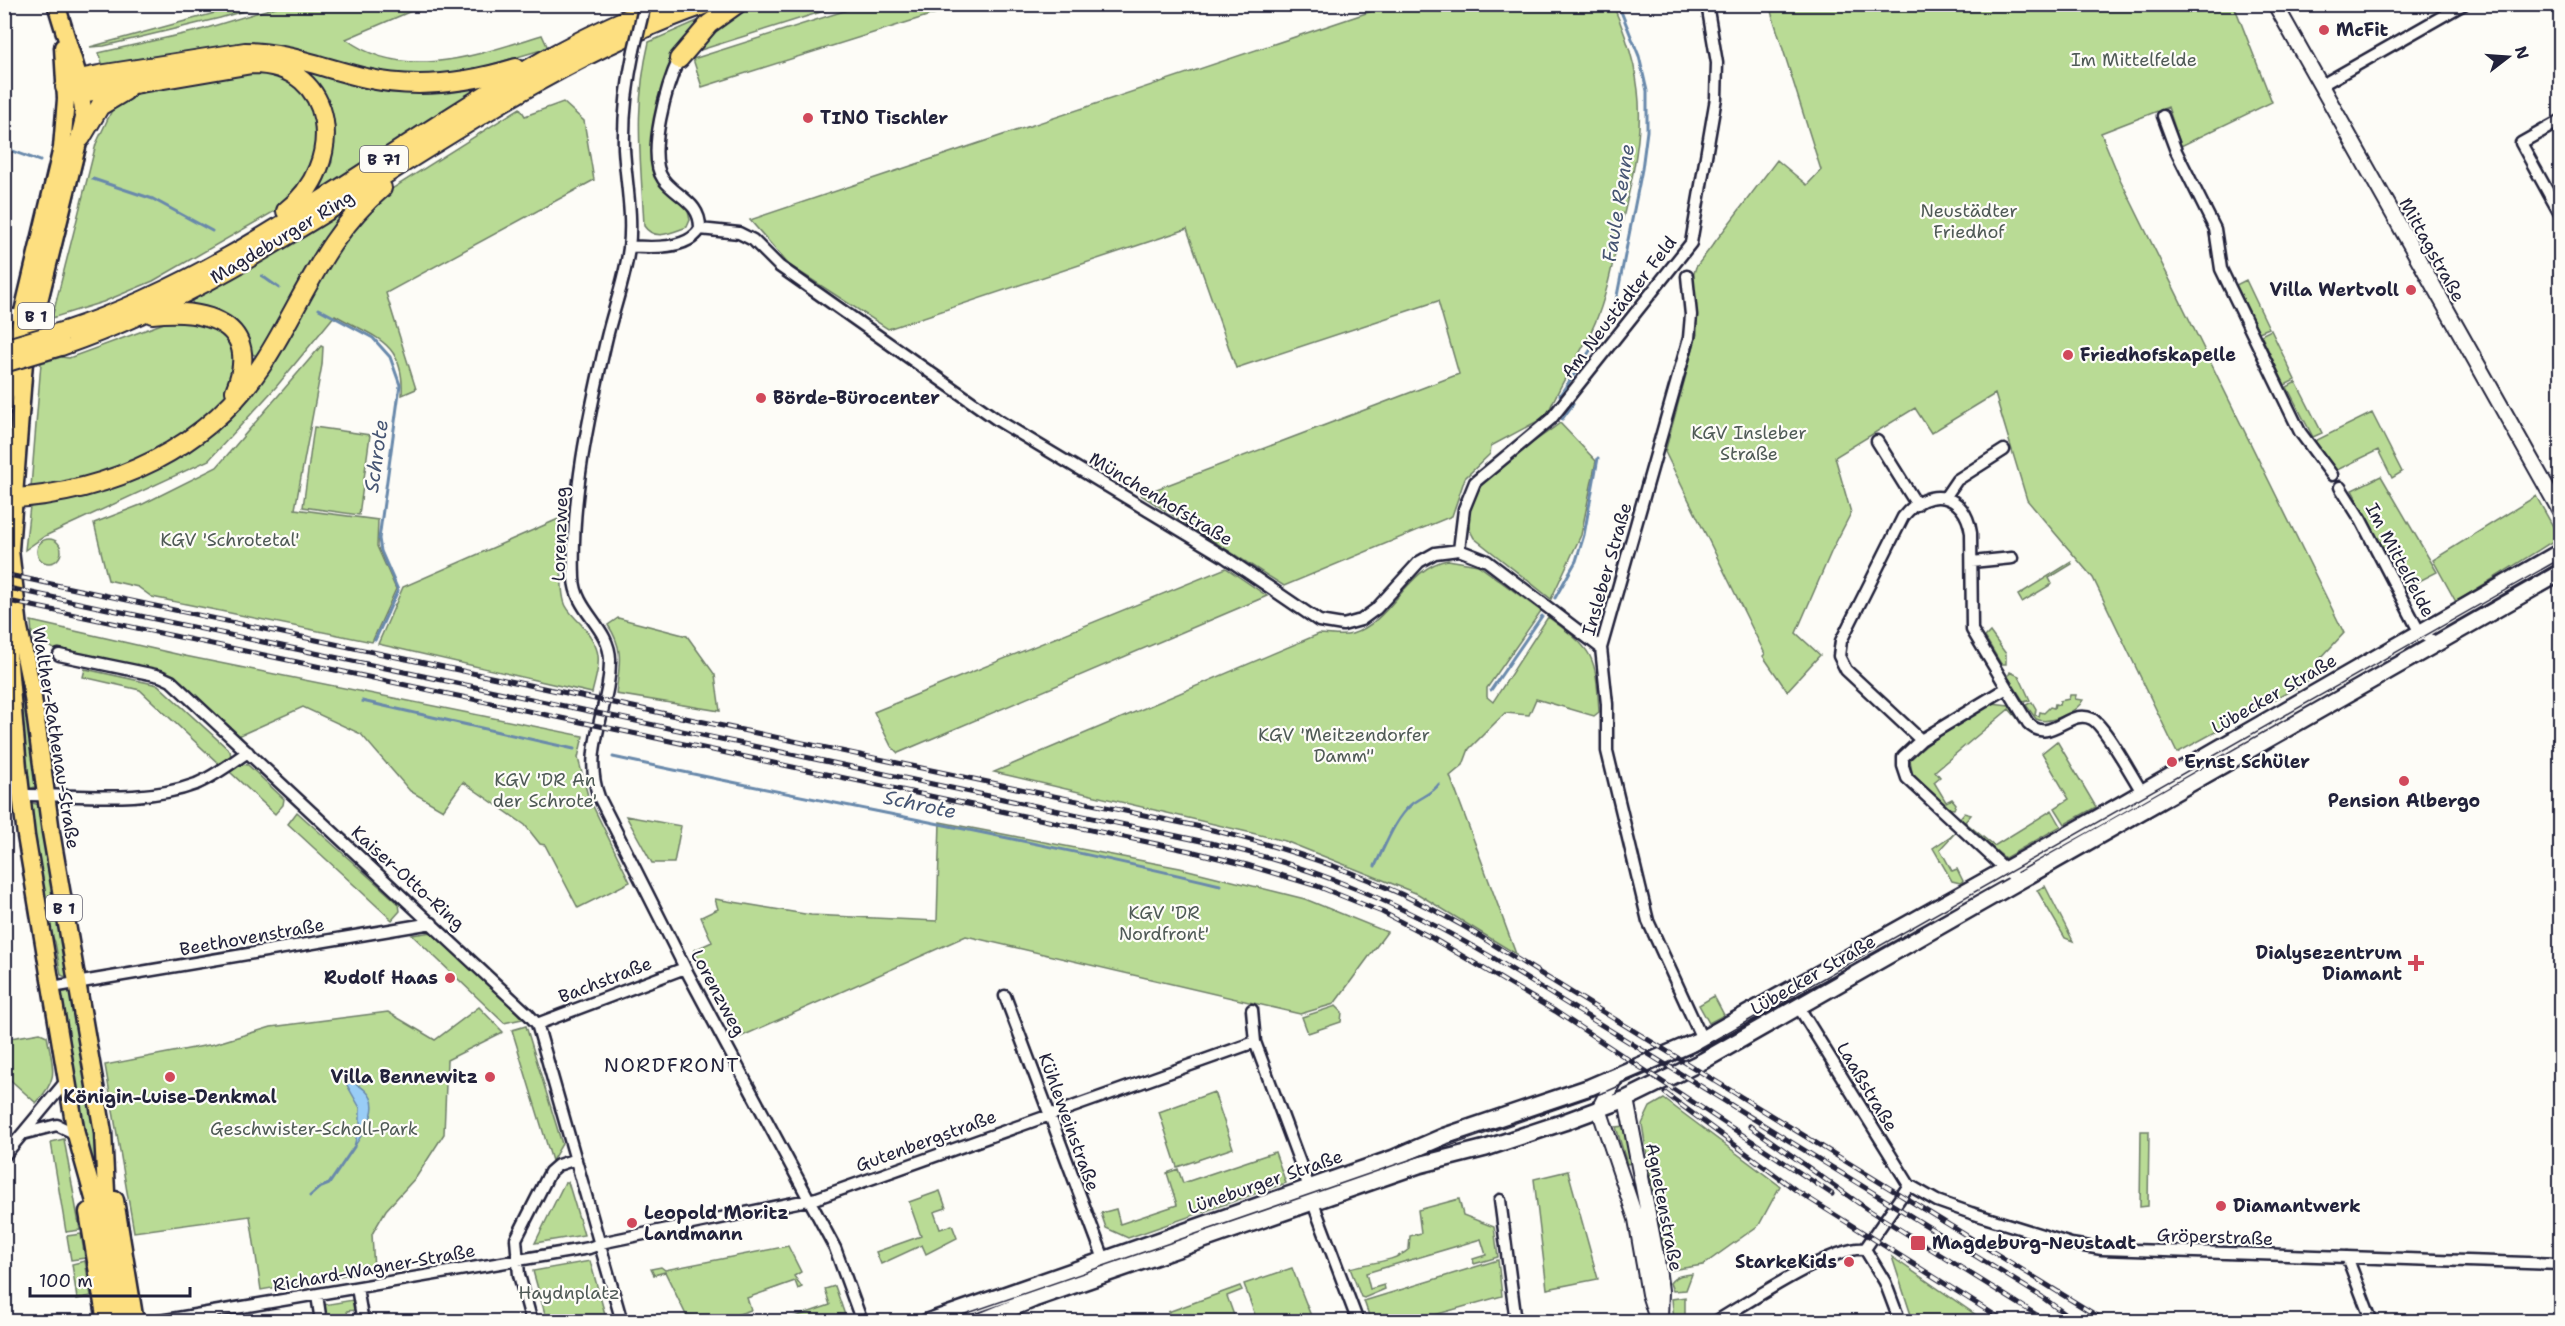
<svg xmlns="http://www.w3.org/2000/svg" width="2565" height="1326" font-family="'Shantell Sans',sans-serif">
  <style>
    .green { fill: #b9db95; stroke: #6e7e68; stroke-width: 1.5 }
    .water { fill: #99cdf6; stroke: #6989ab; stroke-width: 1.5 }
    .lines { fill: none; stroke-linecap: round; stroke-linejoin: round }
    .stream { stroke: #6989ab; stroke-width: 3 }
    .minor-casing { stroke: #22223b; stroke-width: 15 }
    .tertiary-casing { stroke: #22223b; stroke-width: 18 }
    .secondary-casing { stroke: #22223b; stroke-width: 20 }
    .primary-casing { stroke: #22223b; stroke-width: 21 }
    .trunk-casing { stroke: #22223b; stroke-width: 22 }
    .minor { stroke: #fdfcf7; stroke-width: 10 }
    .tertiary { stroke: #fdfcf7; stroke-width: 14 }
    .secondary { stroke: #fdfcf7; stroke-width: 15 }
    .primary { stroke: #fddf80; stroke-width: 16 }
    .trunk { stroke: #fddf80; stroke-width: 18 }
    .tram { stroke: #22223b; stroke-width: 1.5 }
    .rail-casing { stroke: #22223b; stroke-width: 5 }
    .rail { stroke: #fdfcf7; stroke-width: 3; stroke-dasharray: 9; stroke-linecap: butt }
    .minor-bridge-casing { stroke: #22223b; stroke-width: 15; stroke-linecap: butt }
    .trunk-bridge-casing { stroke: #22223b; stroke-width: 22; stroke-linecap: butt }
    .minor-bridge { stroke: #fdfcf7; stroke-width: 10 }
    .trunk-bridge { stroke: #fddf80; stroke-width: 18 }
    .poi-dot { fill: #d1495b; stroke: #fdfcf7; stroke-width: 2 }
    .labels { text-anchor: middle; stroke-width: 4.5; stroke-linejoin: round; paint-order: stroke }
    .shield { fill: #fdfcf7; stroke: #646373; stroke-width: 1.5 }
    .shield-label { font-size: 16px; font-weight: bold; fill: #22223b }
    .poi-label { font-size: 18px; font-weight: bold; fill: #22223b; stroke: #fdfcf7; text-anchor: start }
    .park-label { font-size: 18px; fill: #4f5a56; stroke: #fdfcf7 }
    .street-label { font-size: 18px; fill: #22223b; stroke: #fdfcf7 }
    .water-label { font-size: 20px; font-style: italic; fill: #465573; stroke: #fdfcf7 }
    .neighbourhood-label { font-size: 20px; letter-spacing: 1.5px; fill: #22223b; stroke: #fdfcf7 }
  </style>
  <rect width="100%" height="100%" fill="#fdfcf7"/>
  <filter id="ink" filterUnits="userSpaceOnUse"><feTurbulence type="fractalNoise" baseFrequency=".0167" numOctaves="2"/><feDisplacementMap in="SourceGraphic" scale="12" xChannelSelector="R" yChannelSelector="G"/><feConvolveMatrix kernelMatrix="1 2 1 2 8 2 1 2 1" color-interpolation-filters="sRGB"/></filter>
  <g filter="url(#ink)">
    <path class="green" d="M286,4L415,5L416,9L346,39C404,83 480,54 542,35L548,48L462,73L404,78L242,45L103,65L98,53L197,31Z
      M866,4L962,5L702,87L693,59Z
      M244,5H264L220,18L104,46L90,47Z
      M751,5H843L688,54L738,11Z
      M1390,5H1613C1652,95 1642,138 1620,231C1613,261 1607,295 1595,323C1581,355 1559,383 1547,416L1491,446L1490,454L1465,478L1452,516L1284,586L1141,495L1459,374L1438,301L1236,368L1187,229L888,329L789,265L750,220Z
      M1769,5H2234L2272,102L2181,146L2168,107L2101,133L2120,179L2344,633L2320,659L2325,672L2177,753L2093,578L2027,500L1995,394L1931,433L1915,408L1835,457L1851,513L1832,550L1796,633L1820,655L1787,691L1763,656L1765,654L1665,452L1697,334L1693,276L1696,267L1777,160L1807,185L1821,170Z
      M711,15L671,64L666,77L660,99L654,171L658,181L687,207L690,220L687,227C672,232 655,242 644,226C641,158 633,110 649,42Z
      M293,67L485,83L487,86L319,192L332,162V122Z
      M265,71L294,84L306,98L317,120L313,169L282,207L153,281L103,302L52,318L96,144L113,108L136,91Z
      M563,102L584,121L594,180L386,293L416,389L402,395C405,340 372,337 335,315L276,387L209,460L45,536L25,550L30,506L120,485L162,466L201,441L342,239L390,190L520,108L525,116Z
      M91,131L44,320L41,321L85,147Z
      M346,209L309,262L257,356L252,354C243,325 222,308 193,304L191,299Z
      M2246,280L2269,328L2259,332L2236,285Z
      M192,320L218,330L228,340L237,361L233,385L225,397L197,424L147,457L76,482L31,487L41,363L61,357L69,358L167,322Z
      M2271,330L2295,380L2285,385L2261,335Z
      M321,346L323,347L322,365L295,509L378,520L377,546L396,589L372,642L152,597L138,587L108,580L94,523L143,504L217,467Z
      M2296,382L2322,433L2313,437L2287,387Z
      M2372,413L2402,472L2392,478L2378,450L2335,471L2315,441Z
      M1560,423L1596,461L1581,535L1551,599L1474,538C1444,489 1531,447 1560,423Z
      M314,427L370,435L359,515L303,507Z
      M2381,476L2437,572L2404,589L2352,490Z
      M2536,496L2555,530L2553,541L2456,602L2433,560Z
      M563,517C563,536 558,591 566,606C569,612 576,619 581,624C604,651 600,661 592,693L378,644L403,587Z
      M37 551a12 12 0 1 1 24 0a12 12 0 1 1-24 0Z
      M1448,560L1478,565L1541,611L1487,688V697L1493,702L1548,617C1594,651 1596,654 1599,712L1594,716L1536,699L1529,715L1505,713L1469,749L1463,765L1450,776L1516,954L1418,894L1285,841L994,772L1319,634C1330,634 1342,637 1352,634C1393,621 1406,567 1448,560Z
      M2071,562L2072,564L2049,578L2052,584L2022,602L2018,595Z
      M1226,568L1267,596L898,753L891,746L874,712Z
      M618,618L687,636L715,675L720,711L616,694C619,665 625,651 608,625Z
      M31,621L185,656L583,736L578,758L588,796L630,882L578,908L545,845L540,844L525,825L463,782L443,810L410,791L361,734L303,707L236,737L173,677L142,667L54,649L32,637Z
      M1990,632L2006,654V664H2001L1985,637Z
      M20,666L37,786L30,789L27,788L17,668Z
      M85,669L158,685L230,751L231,757L219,764L140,690L83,677Z
      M2010,672L2019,676L2030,700L2024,702L2008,677Z
      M2070,695H2076L2075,699L2083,700C2077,712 2049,725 2036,719L2026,705L2032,702L2036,709L2035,715L2039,716L2040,712L2044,713L2050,707L2054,708L2055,704L2059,705L2060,701L2069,699Z
      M1992,703L2009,705L2024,726L2009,709L1935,771L1940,777L1934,782L1946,802L1952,799L1956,804L1954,809L1945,808L1912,773L1910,759L1944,731Z
      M2057,741L2096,807L2065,824L2055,808L2069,799L2042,753Z
      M241,764L248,765L284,799L283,805L275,814L230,772Z
      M32,803L40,805L68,976L66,977L61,975L55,942L47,925L30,804Z
      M2052,810L2061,826L2005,858L1961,822L1960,818L1964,813L1971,815L1965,822L1994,846Z
      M297,812L399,904L400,911L392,920L288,824Z
      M626,816L681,826L674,863H652Z
      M940,822L1180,868L1305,899L1387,932L1334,1004L1300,1014L966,936L738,1038L694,950L712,942L701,917L718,909L715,899L811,915L937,921Z
      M1955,833L1940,849L1952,871L1957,869L1963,881L1960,883L1952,881L1933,848Z
      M2045,886L2073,941L2065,938L2037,890Z
      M432,932L511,1005L522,1019L504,1023L412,935Z
      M71,990L98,1148L103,1190L95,1191L60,993Z
      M1714,996L1724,1015L1709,1023L1699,1005Z
      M1336,1006L1342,1012L1341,1022L1308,1033L1302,1017Z
      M479,1007L503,1032L447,1060L444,1134L417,1176L386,1210L372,1234L374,1270L261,1290L250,1216L134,1232L105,1065L214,1044L271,1027L388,1012L435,1040Z
      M526,1026L562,1144L552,1161L512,1030Z
      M40,1033L47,1036C53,1068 60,1078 36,1103L5,1075V1039Z
      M1214,1092L1233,1148L1177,1167L1159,1112Z
      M1664,1099L1780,1186L1759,1225L1703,1265L1671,1270L1668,1263L1656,1211L1642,1124L1650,1107Z
      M1625,1126L1631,1163L1627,1164L1616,1127Z
      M2141,1131H2149L2148,1206L2140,1207Z
      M64,1139L80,1230L66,1232L51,1142Z
      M1275,1152L1286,1183L1128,1238L1106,1228L1101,1213L1116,1209L1120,1224L1177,1205L1167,1173L1178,1169L1183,1183Z
      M1568,1171L1598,1279L1547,1289L1534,1179Z
      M565,1182H568L584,1235L535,1243Z
      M940,1191L946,1208L934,1212L940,1229L952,1225L957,1238L926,1254L922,1245L881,1264L876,1252L921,1236L909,1202Z
      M1459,1199L1463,1215L1494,1227L1498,1257L1474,1264L1473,1259L1486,1255L1481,1239L1366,1273L1370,1289L1384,1285L1385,1289L1364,1298L1361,1297L1350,1268C1369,1262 1394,1263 1409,1249L1410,1236L1421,1233L1418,1210Z
      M81,1234L85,1258L71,1260L67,1236Z
      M788,1246L801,1272L794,1276L802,1287L798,1289L795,1281L747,1298L751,1310L718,1321H689L665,1272L654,1275L651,1269L661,1267L665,1270Z
      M1892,1257L1985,1321H1986H1913Z
      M1498,1260L1502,1296L1413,1321H1371L1364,1301Z
      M85,1261L91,1296L77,1299L72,1264Z
      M590,1261L607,1321H547L533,1271Z
      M1292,1268L1313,1321H1257L1244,1284Z
      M1692,1274L1686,1290L1673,1291L1670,1283C1676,1275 1683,1275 1692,1274Z
      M835,1286L847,1321H783L830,1305L825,1289Z
      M1240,1286L1242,1290L1227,1296L1236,1321H1172L1168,1312Z
      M1685,1297V1321H1674L1672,1299Z
      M353,1300L355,1310L347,1311L349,1321L326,1318L323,1305Z"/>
    <path class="water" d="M343,1078C387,1094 375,1115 354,1147L360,1122V1108Z"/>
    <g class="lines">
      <path class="stream" d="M4,148L40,161
        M93,179L153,199L212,231
        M262,276L279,288
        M319,309L373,338L390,357L400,385L379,539L381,551L398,590L375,640
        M1560,395L1604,330L1615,306L1642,169L1647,131V91L1639,56L1618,4
        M1562,419L1573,404
        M1555,598L1576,561L1584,535L1598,458
        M1491,690L1542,616
        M362,701L574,749
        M613,757C815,801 1020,837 1220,885
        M1375,866C1385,846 1395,818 1412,804C1422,796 1432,794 1439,784
        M310,1196L319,1188L329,1184L354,1147"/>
      <defs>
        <path id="minor" d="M634,50C627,83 623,114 624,149C626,182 633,215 629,248C625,280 613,310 606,341C588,419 571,498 574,578C575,611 609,627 610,659C611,707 581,750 599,797L685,968L835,1248L862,1322
          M679,59C667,84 646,155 663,179C676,197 701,202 700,229
          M2320,86L2464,4
          M2163,116L2176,151L2215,229L2221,269L2300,432L2332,475
          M2560,121L2521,143L2560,214
          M629,246C650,248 688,250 700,229L739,233L753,240L779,266L999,421L1225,557L1319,621L1343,625L1361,620L1376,609L1419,562L1435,553L1459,550L1487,561L1601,648
          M1687,276L1691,315L1689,338L1601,648L1607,704V751L1648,921L1702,1039
          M4,314L22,316
          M1877,441L1917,505
          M2340,487L2361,520L2420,633L2437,643
          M1946,496L1957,480L2004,450
          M1459,550L1464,509L1475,482L1551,419L1691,243L1716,98L1717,63L1707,4
          M1972,562L2012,558
          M59,655L160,676L171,681L529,1015L537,1024L540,1034L622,1322
          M1921,740L2005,689
          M20,795C77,794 143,804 196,784C215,776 231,763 248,752
          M2017,880L1907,778L1903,766V757L1921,740L1846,670L1839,656L1841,641L1903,517C1928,485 1965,492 1971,533L1972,630L2028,723C2050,746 2069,707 2092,719C2105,726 2132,776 2142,792
          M52,987L432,923
          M1005,996L1104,1259
          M1798,1006L1909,1185L1937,1201L1971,1213L2071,1244L2102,1249L2560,1264
          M1252,1010L1255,1042L1309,1187
          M537,1024L685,968
          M26,1133L57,1125L76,1134
          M4,1156L67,1080
          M1500,1200L1516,1322
          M1313,1203L1358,1322
          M1865,1249L1885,1282L1900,1322
          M1865,1249L1909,1185
          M2347,1257L2372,1322
          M357,1288L363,1322
          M317,1295L321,1322
          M1124,1320L1125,1322
          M154,1322L589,1248L605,1242L817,1198L1255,1042
          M532,1322L519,1275L516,1239L550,1172L558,1165L576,1159
          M1715,1322C1744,1305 1835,1244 1865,1249"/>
        <path id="tertiary" d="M2275,4L2560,511
          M1615,1078L1599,1109L1636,1219L1649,1294L1658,1322
          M1626,1099L1657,1260L1661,1291L1660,1318"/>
        <path id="secondary" d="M927,1322L1394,1158L1445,1136L1590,1087L1702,1039L2096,819L2560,552
          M979,1322L1034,1299L1419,1165L1486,1148L1564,1122L1626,1099L1703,1061L2560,573"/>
        <path id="primary" d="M57,7L79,79L84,118L24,362L10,550L19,628L32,690L51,832L103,1132L109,1252
          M4,406L8,375L62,148L66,99L63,47
          M4,607L18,768L26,836L76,1134L109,1252L120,1322
          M115,1200L135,1322
          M88,1212L106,1322"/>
        <path id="trunk" d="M679,59L709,24L737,4
          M65,87L79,79L99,75L245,52C287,52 326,69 366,78C417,90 467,83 516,68
          M65,87L82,93L252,64C338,64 346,165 286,211
          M81,138L100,106L125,91
          M152,314C206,308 263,323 235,391
          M65,331C206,285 329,194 452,116C520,73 589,31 665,4
          M61,346C294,266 474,85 706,4
          M4,499C110,493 210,450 267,357C305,296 326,235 382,188"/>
      </defs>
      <use href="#minor" class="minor-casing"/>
      <use href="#tertiary" class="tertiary-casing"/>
      <use href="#secondary" class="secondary-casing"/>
      <use href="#primary" class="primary-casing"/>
      <use href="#trunk" class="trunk-casing"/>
      <use href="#minor" class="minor"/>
      <use href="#tertiary" class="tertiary"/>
      <use href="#secondary" class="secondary"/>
      <use href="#primary" class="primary"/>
      <use href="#trunk" class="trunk"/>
      <path class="tram" d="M942,1322L1608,1091L1688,1055L2560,559"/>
      <defs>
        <path id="rail" d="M4,574L1196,826C1294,849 1377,877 1465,927L2107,1322
          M4,587L1215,844C1319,868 1401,904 1493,958L2042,1297L2076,1322
          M4,600L1190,851L1247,865L1317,886L1382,912L1432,938L1555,1011L1832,1194
          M1665,1093L1797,1191L2006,1322
          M1750,1126L1867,1209L2048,1322"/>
      </defs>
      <use href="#rail" class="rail-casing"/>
      <use href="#rail" class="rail"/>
      <defs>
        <path id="minor-bridge" d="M634,50L645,4"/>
        <path id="trunk-bridge" d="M4,349L65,331
          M4,363L61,346"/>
      </defs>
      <use href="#minor-bridge" class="minor-bridge-casing"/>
      <use href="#trunk-bridge" class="trunk-bridge-casing"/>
      <use href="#minor-bridge" class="minor-bridge"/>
      <use href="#trunk-bridge" class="trunk-bridge"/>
    </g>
  </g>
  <g class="poi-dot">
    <circle cx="2324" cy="30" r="6"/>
    <circle cx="808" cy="118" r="6"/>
    <circle cx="2411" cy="290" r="6"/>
    <circle cx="2068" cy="355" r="6"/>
    <circle cx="761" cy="398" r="6"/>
    <circle cx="2172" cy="762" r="6"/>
    <circle cx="2404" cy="781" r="6"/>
    <path d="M2413 954h6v6h6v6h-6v6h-6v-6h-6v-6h6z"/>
    <circle cx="450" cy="978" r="6"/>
    <circle cx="170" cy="1077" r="6"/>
    <circle cx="490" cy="1077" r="6"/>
    <circle cx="2221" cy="1206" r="6"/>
    <circle cx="632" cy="1223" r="6"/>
    <rect x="1910" y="1235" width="16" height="16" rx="3"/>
    <circle cx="1849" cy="1262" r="6"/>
  </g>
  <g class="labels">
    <g class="shield">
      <rect x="360" y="146" width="48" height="26" rx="4.5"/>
      <rect x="18" y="303" width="36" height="26" rx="4.5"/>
      <rect x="46" y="895" width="36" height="26" rx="4.5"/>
    </g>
    <g class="shield-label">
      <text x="384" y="165">B 71</text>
      <text x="36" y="322">B 1</text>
      <text x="64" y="914">B 1</text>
    </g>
    <g class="poi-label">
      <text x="2336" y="36">McFit</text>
      <text x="820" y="124">TINO Tischler</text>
      <text x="2399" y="296" text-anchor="end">Villa Wertvoll</text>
      <text x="2080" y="361">Friedhofskapelle</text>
      <text x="773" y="404">Börde-Bürocenter</text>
      <text x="2184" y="768">Ernst Schüler</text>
      <text x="2404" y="807" text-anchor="middle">Pension Albergo</text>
      <text x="2402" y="959" text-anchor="end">Dialysezentrum<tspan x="2402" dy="21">Diamant</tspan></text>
      <text x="438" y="984" text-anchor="end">Rudolf Haas</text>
      <text x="478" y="1083" text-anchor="end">Villa Bennewitz</text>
      <text x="170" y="1103" text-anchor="middle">Königin-Luise-Denkmal</text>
      <text x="2233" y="1212">Diamantwerk</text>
      <text x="644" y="1219">Leopold Moritz<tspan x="644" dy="21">Landmann</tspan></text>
      <text x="1932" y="1249">Magdeburg-Neustadt</text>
      <text x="1837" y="1268" text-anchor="end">StarkeKids</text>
    </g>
    <g class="park-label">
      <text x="2134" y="66">Im Mittelfelde</text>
      <text x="1969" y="217">Neustädter<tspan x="1969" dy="21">Friedhof</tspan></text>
      <text x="1749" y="439">KGV Insleber<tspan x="1749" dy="21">Straße</tspan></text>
      <text x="230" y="546">KGV 'Schrotetal'</text>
      <text x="1344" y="741">KGV 'Meitzendorfer<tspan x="1344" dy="21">Damm"</tspan></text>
      <text x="545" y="786">KGV 'DR An<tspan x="545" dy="21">der Schrote'</tspan></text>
      <text x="1164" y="919">KGV 'DR<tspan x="1164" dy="21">Nordfront'</tspan></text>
      <text x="314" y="1135">Geschwister-Scholl-Park</text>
      <text x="569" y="1299">Haydnplatz</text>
    </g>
    <g class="street-label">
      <text transform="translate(282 237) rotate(-31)" y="6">Magdeburger Ring</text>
      <text transform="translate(2432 250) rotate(61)" y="6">Mittagstraße</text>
      <text transform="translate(1619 307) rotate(-52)" y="6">Am Neustädter Feld</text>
      <text transform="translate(1161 499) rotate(31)" y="6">Münchenhofstraße</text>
      <text transform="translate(560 534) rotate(-88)" y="6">Lorenzweg</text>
      <text transform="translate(2400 560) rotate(62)" y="6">Im Mittelfelde</text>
      <text transform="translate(1607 569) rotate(-74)" y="6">Insleber Straße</text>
      <text transform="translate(2274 694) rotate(-30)" y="6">Lübecker Straße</text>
      <text transform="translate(56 738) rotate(81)" y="6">Walther-Rathenau-Straße</text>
      <text transform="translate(408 878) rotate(42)" y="6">Kaiser-Otto-Ring</text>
      <text transform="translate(252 937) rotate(-10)" y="6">Beethovenstraße</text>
      <text transform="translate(1813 975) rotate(-30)" y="6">Lübecker Straße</text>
      <text transform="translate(605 980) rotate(-21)" y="6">Bachstraße</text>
      <text transform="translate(718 993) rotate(62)" y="6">Lorenzweg</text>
      <text transform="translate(1867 1087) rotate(59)" y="6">Laaßstraße</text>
      <text transform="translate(1069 1122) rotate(70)" y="6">Kühleweinstraße</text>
      <text transform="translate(926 1141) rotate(-20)" y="6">Gutenbergstraße</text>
      <text transform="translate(1265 1182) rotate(-19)" y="6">Lüneburger Straße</text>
      <text transform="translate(1664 1207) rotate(79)" y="6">Agnetenstraße</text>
      <text transform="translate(2215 1237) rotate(2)" y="6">Gröperstraße</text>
      <text transform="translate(374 1268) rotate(-10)" y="6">Richard-Wagner-Straße</text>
    </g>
    <g class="water-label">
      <text transform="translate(1618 203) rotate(-81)" y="7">Faule Renne</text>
      <text transform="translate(376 456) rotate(-82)" y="7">Schrote</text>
      <text transform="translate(920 804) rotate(12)" y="7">Schrote</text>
    </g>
    <g class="neighbourhood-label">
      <text x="672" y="1072">NORDFRONT</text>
    </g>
  </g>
  <rect width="2565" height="1326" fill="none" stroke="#fdfcf7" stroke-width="24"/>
  <rect x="12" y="12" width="2541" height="1302" fill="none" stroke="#22223b" stroke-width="2" filter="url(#ink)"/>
  <g transform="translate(2508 57) rotate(73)" stroke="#fdfcf7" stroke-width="4.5" paint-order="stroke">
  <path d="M0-4.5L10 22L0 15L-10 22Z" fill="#22223b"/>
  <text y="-9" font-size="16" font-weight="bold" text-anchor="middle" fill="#22223b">N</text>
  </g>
  <path d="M30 1287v9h160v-9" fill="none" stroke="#22223b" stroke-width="3"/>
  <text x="39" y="1287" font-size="18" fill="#22223b" stroke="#fdfcf7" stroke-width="4.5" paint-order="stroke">100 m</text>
</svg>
